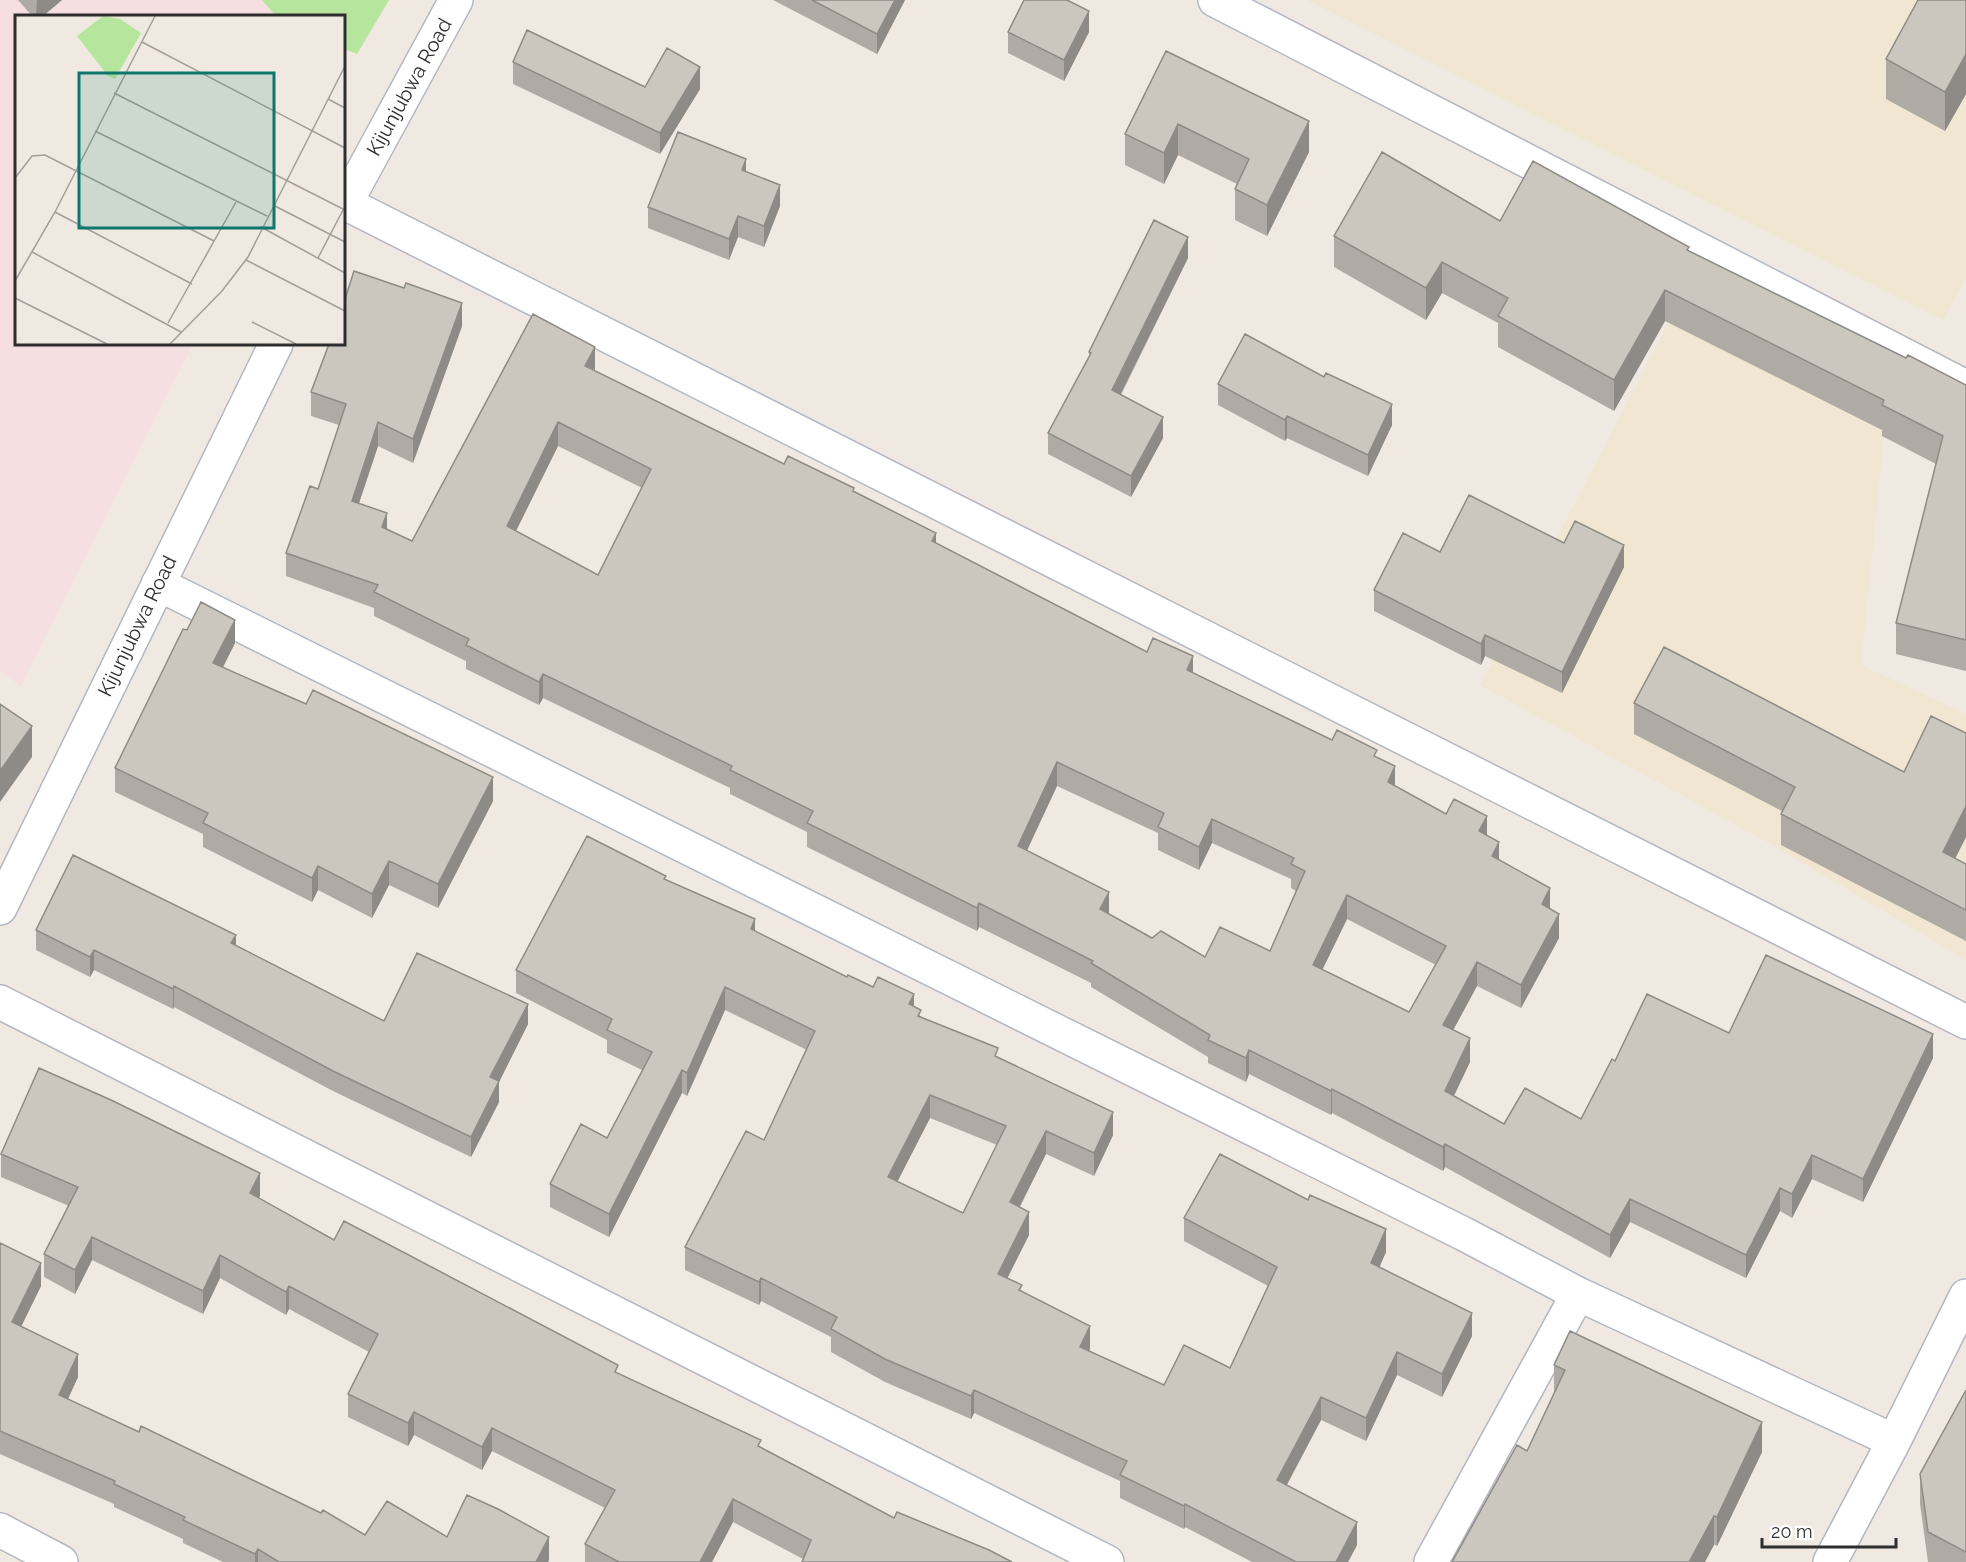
<svg xmlns="http://www.w3.org/2000/svg" width="1966" height="1562" font-family="Raleway,sans-serif">
  <style>
    .education { fill: #f0e6d1 }
    .medical { fill: #f5dfe0 }
    .green { fill: #b6e59e }
    .lines { fill: none; stroke-linecap: round; stroke-linejoin: round }
    .minor-casing { stroke: #b4b7c1; stroke-width: 36 }
    .minor { stroke: #fff; stroke-width: 33 }
    .wall { fill: #afaba4; fill-rule: evenodd }
    .shaded-wall { fill: #8e8b86 }
    .building { fill: #cbc7bf; stroke: #8e8b86; stroke-width: 1.5; fill-rule: evenodd }
    .labels { text-anchor: middle; stroke-width: 4.5; stroke-linejoin: round; paint-order: stroke }
    .street-label { font-size: 20px; fill: #2e2e2e; stroke: #fff }
    .inset-road { fill: none; stroke: #a29e99; stroke-width: 1.5 }
    .view { fill: #0f766e; fill-opacity: 0.15; stroke: #0f766e; stroke-width: 3 }
    .inset-edge { fill: none; stroke: #2e2e2e; stroke-width: 3 }
  </style>
  <rect width="100%" height="100%" fill="#efe9e1"/>
  <path class="education" d="M1307,0H1966V278L1943,320Z
    M1696,271L1890,374L1861,665L1966,714V960L1769,843L1480,685Z"/>
  <path class="medical" d="M0,0H366L344,16H16V344H193L21,686L0,671Z"/>
  <path class="green" d="M262,0H389L357,54L344,49V16H276Z"/>
  <g class="lines">
    <defs>
      <path id="minor" d="M1215,0L1966,387
        M345,203L1966,1022
        M344,206L456,0
        M158,584L1464,1234L1578,1294L1894,1441
        M0,908L276,344
        M0,1002L1107,1562
        M0,1530L61,1562
        M1431,1562L1578,1294
        M1830,1562L1894,1441L1966,1296"/>
    </defs>
    <use href="#minor" class="minor-casing"/>
    <use href="#minor" class="minor"/>
  </g>
  <path class="wall" d="M18,0H62L43,16H32Z
    M773,0H905L877,54Z
    M1966,0V94L1945,131L1886,99V59Z
    M1008,32H1089L1064,81L1008,53Z
    M1166,51L1309,152L1267,236L1235,220V189L1237,184L1178,155L1164,184L1125,165V134Z
    M513,62L645,87L700,89L660,154L513,84Z
    M746,172L780,206L764,247L738,237L729,260L648,228V207Z
    M1500,221L1689,251L1906,358L1966,385V671L1896,654V623L1936,464L1882,436V430L1665,321L1614,411L1498,347V323L1442,293L1426,320L1334,267V236Z
    M1188,258L1121,395L1163,438L1131,497L1048,454V433L1089,357V352Z
    M462,326L413,463L378,446L359,503L387,530L412,541L595,371L784,464L854,492L936,543L1147,652L1332,740L1377,758L1395,786L1487,836L1499,860L1550,909L1559,938L1521,1008L1477,986L1453,1030L1470,1062L1454,1096L1504,1124L1581,1119L1615,1061L1729,1033L1933,1058L1863,1202L1812,1179L1792,1218L1780,1211L1746,1278L1630,1222L1610,1258L1445,1167L1443,1171L1332,1113L1331,1115L1249,1074L1246,1082L1208,1063V1057L1091,987V983L979,927L977,931L807,847V832L730,794V788L543,698L539,705L466,669V661L374,616V608L286,576V553L318,489L339,425L311,416V392ZM558,446L642,488L598,575L516,531ZM1057,786L1158,833V850L1199,870L1212,843L1291,879V888L1296,891L1270,951L1205,957L1152,938L1109,914L1026,851ZM1347,919L1436,965L1409,1012L1322,970Z
    M1218,384L1392,425L1368,476L1287,438L1285,441L1218,405Z
    M1564,543L1624,567L1562,693L1485,656L1481,665L1374,611V590L1440,552Z
    M187,630L235,643L223,667L493,801L438,908L389,885L372,918L318,890L312,902L203,847V834L115,792V768Z
    M1634,703L1904,772L1966,733V837L1955,858L1966,864V941L1781,845V814L1782,811L1634,734Z
    M666,880L755,932L847,977L873,987L914,1007L921,1017L998,1058L1113,1135L1094,1176L1046,1154L1020,1207L1029,1235L1007,1278L1090,1349L1089,1351L1164,1385L1230,1368L1268,1286L1184,1241V1218L1386,1252L1379,1268L1472,1336L1442,1397L1397,1375L1366,1441L1321,1420L1287,1485L1357,1545L1348,1562H1252L1185,1527L1184,1529L1120,1498V1481L974,1413L971,1419L885,1382L831,1352V1337L761,1301L759,1305L685,1270V1247L764,1140L807,1050L725,1010L687,1096L682,1093L609,1237L550,1207V1184L607,1138L642,1070L607,1053V1040L516,993V970ZM930,1118L997,1145L963,1213L897,1182Z
    M36,930L236,945L384,1021L528,1024L499,1082V1102L471,1157L333,1091L174,1007L173,1009L94,970L90,977L36,950Z
    M1,1154L260,1196L259,1198L334,1240L618,1374L761,1447L894,1518L989,1550L803,1559L733,1522L712,1562H585V1544L605,1508L492,1451L482,1470L414,1435L408,1446L348,1417V1394L369,1352L289,1309L286,1315L220,1278L203,1314L92,1260L75,1294L44,1277V1254L69,1206L1,1177Z
    M0,1243L41,1286L21,1327L78,1377L68,1399L365,1535L447,1537L549,1560L548,1562H223L183,1543V1539L114,1507V1504L0,1454Z
    M1554,1365L1762,1452L1717,1546L1527,1451L1554,1393Z
    M1966,1390V1562H1928L1920,1504V1474Z"/>
  <path class="shaded-wall" d="M37,0H62L43,16H36Z
    M895,0H905L877,54V34Z
    M1089,11V32L1064,81V60Z
    M1966,54V94L1945,131V92Z
    M700,67V89L660,154V133Z
    M1309,121V152L1267,236V205Z
    M1178,124V155L1164,184V153Z
    M746,159V180L742,170Z
    M780,185V206L764,247V226Z
    M738,216V237L729,260V239Z
    M1188,237V258L1112,411V390Z
    M1442,262V293L1426,320V288Z
    M1665,290V321L1614,411V380Z
    M462,303V326L413,463V439Z
    M595,347V370L585,366Z
    M1392,404V425L1368,476V455Z
    M1287,416V438L1285,441V420Z
    M1163,417V438L1131,497V476Z
    M378,422V446L352,524V501Z
    M558,422V446L507,549V526Z
    M387,513V536L382,527Z
    M936,533V556L932,541Z
    M1624,545V567L1562,693V672Z
    M235,620V643L213,687V663Z
    M1485,635V656L1481,665V644Z
    M1193,656V680L1187,670Z
    M543,674V698L539,705V682Z
    M32,726V757L0,802V771Z
    M1057,762V786L1018,870V846Z
    M1395,766V790L1388,782Z
    M493,777V801L438,908V884Z
    M1966,806V837L1943,883V852Z
    M1487,816V840L1479,831Z
    M1212,819V843L1199,870V847Z
    M1499,842V866L1492,856Z
    M389,861V885L372,918V894Z
    M318,866V890L312,902V878Z
    M1550,888V911L1542,904Z
    M1109,892V916L1100,909Z
    M1347,895V919L1313,989V965Z
    M979,903V927L977,931V908Z
    M1559,914V938L1521,1008V985Z
    M755,919V942L751,929Z
    M236,935V956L231,943Z
    M94,950V970L90,977V957Z
    M1477,962V986L1443,1049V1025Z
    M174,986V1007L173,1009V989Z
    M725,987V1010L687,1096V1073Z
    M914,994V1017L909,1004Z
    M528,1004V1024L499,1082V1102L471,1157V1137L490,1077Z
    M1933,1034V1058L1863,1202V1179Z
    M1470,1038V1062L1445,1114V1091Z
    M1249,1050V1074L1246,1082V1058Z
    M682,1070V1093L609,1237V1214Z
    M1332,1089V1113L1331,1115V1091Z
    M930,1095V1118L888,1200V1177Z
    M1113,1112V1135L1094,1176V1153Z
    M1046,1131V1154L1010,1225V1202Z
    M1445,1144V1167L1443,1171V1147Z
    M1812,1155V1179L1792,1218V1194Z
    M260,1173V1196L250,1216V1193Z
    M1780,1188V1211L1746,1278V1255Z
    M1630,1199V1222L1610,1258V1235Z
    M1029,1212V1235L998,1297V1274Z
    M1386,1229V1252L1371,1286V1263Z
    M92,1237V1260L75,1294V1270Z
    M220,1255V1278L203,1314V1291Z
    M41,1263V1286L12,1345V1322Z
    M761,1278V1301L759,1305V1282Z
    M289,1286V1309L286,1315V1292Z
    M1472,1313V1336L1442,1397V1374Z
    M1090,1326V1349L1080,1370V1347Z
    M1397,1352V1375L1366,1441V1418Z
    M78,1354V1377L59,1418V1395Z
    M974,1390V1413L971,1419V1396Z
    M1321,1397V1420L1277,1503V1480Z
    M414,1412V1435L408,1446V1423Z
    M1762,1422V1452L1717,1546V1517Z
    M492,1428V1451L482,1470V1447Z
    M733,1499V1522L712,1562H700Z
    M1185,1504V1527L1184,1529V1506Z
    M1714,1516V1545L1705,1562H1689Z
    M1357,1522V1545L1348,1562H1336Z
    M549,1537V1560L548,1562H536Z
    M258,1549V1562H255V1554Z"/>
  <path class="building" d="M812,0H895L877,34Z
    M1024,0H1067L1089,11L1064,60L1008,32Z
    M1918,0H1966V54L1945,92L1886,59Z
    M527,30L645,87L667,48L700,67L660,133L513,62Z
    M1166,51L1309,121L1267,205L1235,189L1249,159L1178,124L1164,153L1125,134Z
    M678,132L746,159L742,170L780,185L764,226L738,216L729,239L648,207Z
    M1382,152L1500,221L1533,161L1689,247L1687,250L1906,358L1908,355L1966,385V640L1896,623L1943,436L1882,405L1884,400L1665,290L1614,380L1498,316L1508,298L1442,262L1426,288L1334,236Z
    M1154,220L1188,237L1112,390L1163,417L1131,476L1048,433L1091,353L1089,352Z
    M354,271L404,288L406,283L462,303L413,439L378,422L352,501L387,513L382,527L412,541L533,314L595,347L585,366L784,464L788,456L854,488L853,491L936,533L932,541L1147,652L1153,638L1193,656L1187,670L1332,740L1337,730L1377,750L1374,756L1395,766L1388,782L1446,814L1454,799L1487,816L1479,831L1499,842L1492,856L1550,888L1542,904L1559,914L1521,985L1477,962L1443,1025L1470,1038L1445,1091L1504,1124L1525,1088L1581,1119L1612,1059L1615,1061L1647,994L1729,1033L1766,955L1933,1034L1863,1179L1812,1155L1792,1194L1780,1188L1746,1255L1630,1199L1610,1235L1445,1144L1443,1147L1332,1089L1331,1091L1249,1050L1246,1058L1208,1040L1210,1035L1091,963L1093,961L979,903L977,908L807,823L813,811L730,770L732,766L543,674L539,682L466,645L469,639L374,592L378,585L286,553L310,486L318,489L346,404L311,392L329,344H344V302ZM558,422L651,469L598,575L507,526ZM1057,762L1164,813L1158,827L1199,847L1212,819L1294,858L1291,864L1305,871L1270,951L1220,927L1205,957L1161,931L1152,938L1100,909L1109,892L1018,846ZM1347,895L1446,946L1409,1012L1313,965Z
    M1245,334L1324,377L1326,373L1392,404L1368,455L1287,416L1285,420L1218,384Z
    M1469,495L1564,543L1575,521L1624,545L1562,672L1485,635L1481,644L1374,590L1403,533L1440,552Z
    M201,602L235,620L213,663L306,704L313,690L493,777L438,884L389,861L372,894L318,866L312,878L203,823L208,813L115,768L183,629L187,630Z
    M1664,647L1904,772L1931,716L1966,733V806L1943,852L1966,864V910L1781,814L1795,787L1634,703Z
    M0,704L32,726L0,771Z
    M587,836L666,876L664,879L755,919L751,929L847,977L848,975L873,987L878,977L914,994L909,1004L921,1010L918,1016L998,1048L995,1056L1113,1112L1094,1153L1046,1131L1010,1202L1029,1212L998,1274L1022,1285L1019,1290L1090,1326L1080,1347L1164,1385L1184,1345L1230,1368L1277,1267L1184,1218L1220,1154L1308,1200L1310,1195L1386,1229L1371,1263L1472,1313L1442,1374L1397,1352L1366,1418L1321,1397L1277,1480L1357,1522L1336,1562H1296L1185,1504L1184,1506L1120,1475L1127,1461L974,1390L971,1396L885,1359L831,1329L837,1317L761,1278L759,1282L685,1247L746,1131L764,1140L815,1031L725,987L687,1073L682,1070L609,1214L550,1184L581,1124L607,1138L652,1052L607,1030L612,1019L516,970ZM930,1095L1006,1126L963,1213L888,1177Z
    M73,855L236,935L231,943L384,1021L417,953L528,1004L490,1077L499,1081L471,1137L333,1071L174,986L173,989L94,950L90,957L36,930Z
    M39,1068L111,1100L260,1173L250,1193L334,1240L344,1221L618,1365L615,1372L761,1440L758,1446L894,1518L897,1512L989,1550L1012,1562H802L811,1540L733,1499L700,1562H619L585,1544L615,1490L492,1428L482,1447L414,1412L408,1423L348,1394L378,1334L289,1286L286,1292L220,1255L203,1291L92,1237L75,1270L44,1254L78,1187L1,1154Z
    M0,1243L41,1263L12,1322L78,1354L59,1395L139,1432L141,1426L321,1513L323,1510L365,1535L387,1501L447,1537L467,1495L498,1509L549,1537L536,1562H279L258,1549L255,1554L183,1520L185,1517L114,1484L115,1481L0,1431Z
    M1570,1331L1762,1422L1717,1517L1714,1516L1689,1562H1452L1517,1445L1527,1451L1565,1370L1554,1365Z
    M1966,1390V1552L1928,1532L1920,1474Z"/>
  <g class="labels">
    <g class="street-label">
      <text transform="translate(409 87) rotate(-61)" y="7">Kijunjubwa Road</text>
      <text transform="translate(137 626) rotate(-64)" y="7">Kijunjubwa Road</text>
    </g>
  </g>
  <g transform="translate(15 15)">
    <rect width="330" height="330" fill="#efe9e1"/>
    <path d="M88,1L105,4L126,18L100,64L93,61L62,21Z" fill="#b6e59e"/>
    <path class="inset-road" d="M127,27L330,133M99,78L330,195M313,84L330,93M80,116L252,201M0,163L17,141L30,140L199,226M258,190L330,227M40,197L177,269M246,212L330,258M17,237L166,317M303,243L328,195M231,245L330,296M0,266L40,197L140,1M0,283L92,329M237,307L281,329M153,308L221,187M155,329L207,276L233,242L330,51"/>
    <path class="view" d="M64,58H259V213H64Z"/>
    <rect width="330" height="330" class="inset-edge"/>
  </g>
  <path d="M1762 1538v9h134v-9" fill="none" stroke="#2e2e2e" stroke-width="3"/>
  <text x="1771" y="1538" font-size="18" fill="#2e2e2e" stroke="#ffffff" stroke-width="4.5" paint-order="stroke">20 m</text>
</svg>
